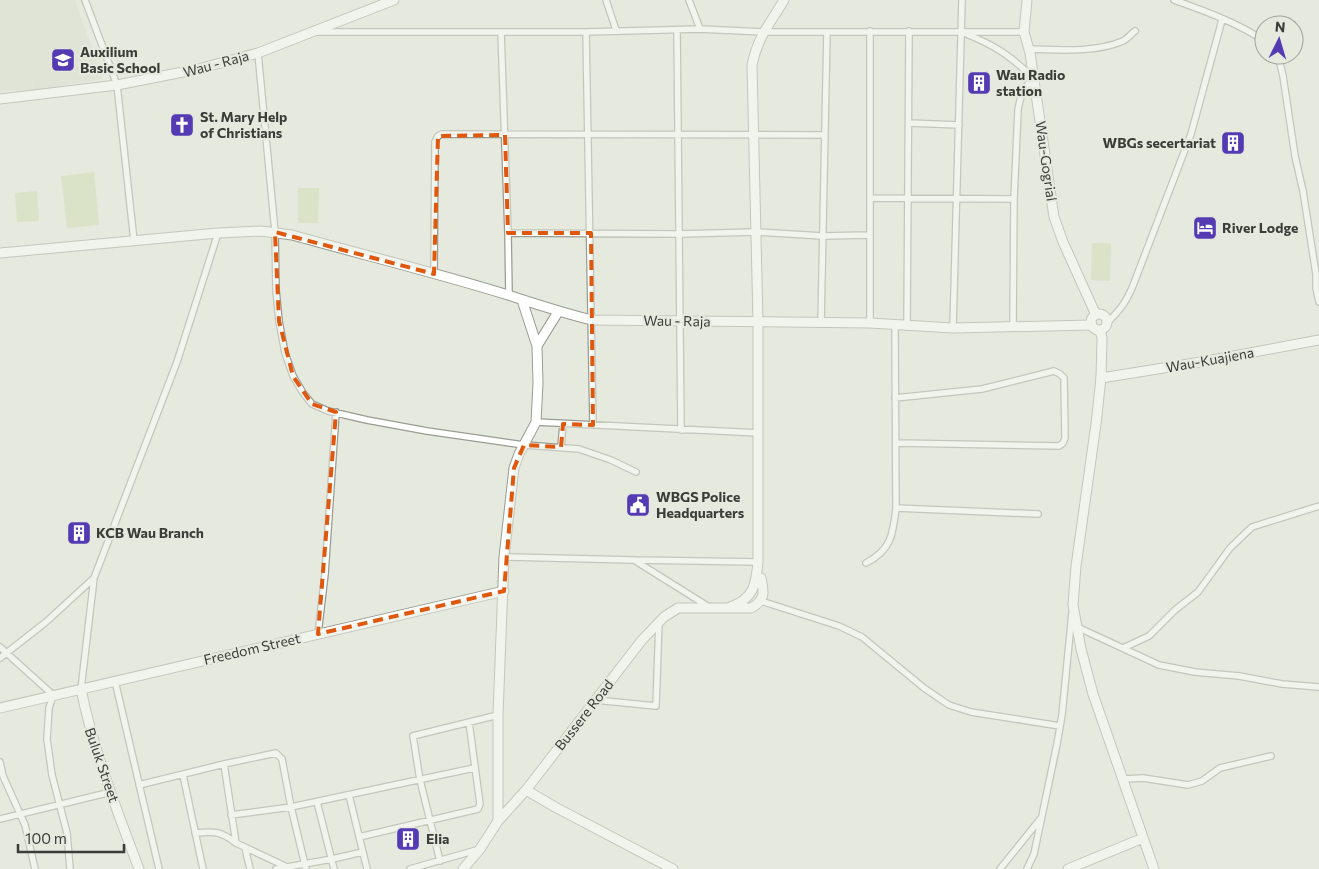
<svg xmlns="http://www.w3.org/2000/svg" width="1319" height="869" font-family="Commissioner,sans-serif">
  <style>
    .built { fill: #d9decc }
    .green { fill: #cdd9ac }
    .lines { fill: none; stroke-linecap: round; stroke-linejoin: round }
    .street-casing { stroke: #999c92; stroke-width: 8 }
    .secondary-casing { stroke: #999c92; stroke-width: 11 }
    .primary-casing { stroke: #999c92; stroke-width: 11 }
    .street { stroke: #fff; stroke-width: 5.5 }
    .secondary { stroke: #fff; stroke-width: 9 }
    .primary { stroke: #fff; stroke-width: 9 }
    .marked { fill: none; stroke: #df580e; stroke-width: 4; stroke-dasharray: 10 6; stroke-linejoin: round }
    .labels { text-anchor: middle; stroke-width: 4.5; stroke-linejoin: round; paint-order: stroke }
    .poi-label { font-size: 14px; font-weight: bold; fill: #3c3d39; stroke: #e6e9de; text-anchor: start }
    .street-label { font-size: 14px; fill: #3c3d39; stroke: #e6e9de }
  </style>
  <rect width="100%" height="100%" fill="#e6e9de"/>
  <path class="built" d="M0,0H75L103,79L33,90L32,82V90L0,91Z"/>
  <path class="green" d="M94,172L99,225L67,228L61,176Z
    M298,188H319L318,223H298Z
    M37,191L39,221L17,222L15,193Z
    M1092,243H1111L1110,281L1091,280Z"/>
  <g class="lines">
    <defs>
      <path id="street" d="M85,0L117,85L134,241
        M606,0L616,30
        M689,0L700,29
        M1174,0C1202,10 1239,23 1264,41
        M677,30L681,430
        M870,31V323
        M317,32H586L700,29L763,32H1024
        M501,32L508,233L509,295
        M586,32L593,425
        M964,33C994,45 1010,55 1033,78C1024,88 1020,96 1018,110L1014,199L1013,326
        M1029,49C1058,50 1095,53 1123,41C1127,39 1131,34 1135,31
        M258,53L275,232L276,290L279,321L285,353L293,376L303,393L312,404L328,411L367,420L427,431L524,445L579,449L611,460L636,472
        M1278,55L1283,76L1295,156L1303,191L1316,274V288L1319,302
        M909,123L959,125
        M871,198L1014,199
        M508,233L679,234L756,232L822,236L870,235
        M434,274L435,142L438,136L442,134L824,135
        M821,323L827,32
        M1107,323C1121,309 1127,301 1134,283L1191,134L1222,20
        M907,327L909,31
        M953,328L962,0
        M895,398L982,389L1054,371L1060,374L1064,378L1065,438L1063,443L1059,446L896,443
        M536,422L759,433
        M561,447L563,424
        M896,508L1038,514
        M504,557L634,560L709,607
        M634,560L758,562
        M866,563C891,550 893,535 896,508L895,326
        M761,601L839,626L862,637L924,688L949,705L971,712L1060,726
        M1077,627L1159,665L1195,672L1239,676L1282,684L1319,687
        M318,634L325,574L336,412
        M0,647L53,695L49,708L47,739L52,775L67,833L70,869
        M1123,648L1149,636L1175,610L1198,592L1230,548L1252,527L1319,506
        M0,658L46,622L94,578
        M115,681L159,869
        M81,689L94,578L177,362L218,233
        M595,700L656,706L659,621
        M0,762L3,776L25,825L35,869
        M224,764L236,843L287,867
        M183,775L203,869
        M1124,779L1143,778L1188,785L1202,781L1220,768L1271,756
        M139,785L224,764L276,753L282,759L291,807L306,869
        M349,795L367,869
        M317,802L334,869
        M231,815L291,807L474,768
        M0,819L111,792
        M195,833C215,831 220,831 236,843
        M359,837L478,809L480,804L469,722
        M245,848L250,869
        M440,861L420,780L413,736L498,715
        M276,869L332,859L363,852
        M410,869L480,849
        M1000,869L1041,818
        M1027,869L1034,854L1057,744L1062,715L1072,613"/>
      <path id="secondary" d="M0,253L218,233L261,231L292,235C364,255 437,273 508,295C536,304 563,313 592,320L870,323L953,328L1092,325
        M522,300L537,346
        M1101,378L1096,424L1076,566L1073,605L1081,649L1093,694L1154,869
        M81,689C93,749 117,811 139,869
        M0,708L504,591
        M526,790L555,807L673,869
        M498,821V715L504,557L514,468L519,454L536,422L538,383L537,346L558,312
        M1068,869L1143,838"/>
      <path id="primary" d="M1027,0L1024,32L1030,53L1054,217L1063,242L1096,315
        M0,99L117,85L198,69L258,53L394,0
        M1091 322a8 8 0 1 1 16 0a8 8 0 1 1-16 0Z
        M1100,330L1102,338L1101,378L1201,362L1319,340
        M730,607C754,599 756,584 758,562V322L752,65C758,36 770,24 784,0
        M463,869L480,849L498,821L526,790L642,640L664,617L678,608H751C766,600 764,592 761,578L756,579"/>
    </defs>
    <use href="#street" class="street-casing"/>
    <use href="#secondary" class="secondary-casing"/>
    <use href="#primary" class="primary-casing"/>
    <use href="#street" class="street"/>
    <use href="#secondary" class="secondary"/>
    <use href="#primary" class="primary"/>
  </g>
  <path d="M0 0H1319V869H0ZM505,135L508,233H591L593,425L563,424L561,447L524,445L514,468L504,591L318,634L336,412L312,404L293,376L279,321L275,232L434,274L438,136Z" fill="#e6e9de" fill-opacity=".55" fill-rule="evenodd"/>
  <path class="marked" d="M505,135L508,233H591L593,425L563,424L561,447L524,445L514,468L504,591L318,634L336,412L312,404L293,376L279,321L275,232L434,274L438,136Z"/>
  <defs>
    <symbol id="university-square" viewBox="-11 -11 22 22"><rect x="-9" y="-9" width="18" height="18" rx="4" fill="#553bb3" stroke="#e6e9de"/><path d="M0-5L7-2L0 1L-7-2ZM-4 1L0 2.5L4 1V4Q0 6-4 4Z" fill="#fff"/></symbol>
    <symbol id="building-square" viewBox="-11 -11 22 22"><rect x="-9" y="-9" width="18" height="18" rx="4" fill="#553bb3" stroke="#e6e9de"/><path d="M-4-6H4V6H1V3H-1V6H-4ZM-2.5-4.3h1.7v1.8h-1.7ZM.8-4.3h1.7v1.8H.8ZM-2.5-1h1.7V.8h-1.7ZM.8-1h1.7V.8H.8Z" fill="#fff"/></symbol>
    <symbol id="church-square" viewBox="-11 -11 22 22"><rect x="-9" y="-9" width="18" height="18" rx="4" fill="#553bb3" stroke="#e6e9de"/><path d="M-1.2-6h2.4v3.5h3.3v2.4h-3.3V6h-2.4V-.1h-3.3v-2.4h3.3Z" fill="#fff"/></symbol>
    <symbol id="hotel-square" viewBox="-11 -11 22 22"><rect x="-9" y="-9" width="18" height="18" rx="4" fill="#553bb3" stroke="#e6e9de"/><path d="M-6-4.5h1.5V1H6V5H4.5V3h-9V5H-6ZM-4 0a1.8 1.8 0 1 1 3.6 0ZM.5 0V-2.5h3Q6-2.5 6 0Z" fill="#fff"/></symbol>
    <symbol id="civic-square" viewBox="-11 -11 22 22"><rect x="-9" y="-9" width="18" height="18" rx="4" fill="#553bb3" stroke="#e6e9de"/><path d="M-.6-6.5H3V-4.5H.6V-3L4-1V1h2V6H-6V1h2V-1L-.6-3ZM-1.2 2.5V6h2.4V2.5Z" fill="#fff"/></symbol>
  </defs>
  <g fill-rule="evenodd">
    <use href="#university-square" x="49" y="46" width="28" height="28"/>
    <use href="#building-square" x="965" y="69" width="28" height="28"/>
    <use href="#church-square" x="168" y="111" width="28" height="28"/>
    <use href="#building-square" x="1219" y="129" width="28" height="28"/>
    <use href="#hotel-square" x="1191" y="214" width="28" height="28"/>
    <use href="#civic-square" x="624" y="491" width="28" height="28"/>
    <use href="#building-square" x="65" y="519" width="28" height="28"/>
    <use href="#building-square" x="394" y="825" width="28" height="28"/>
  </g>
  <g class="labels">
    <g class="poi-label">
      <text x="80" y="57">Auxilium<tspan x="80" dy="16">Basic School</tspan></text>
      <text x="996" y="80">Wau Radio<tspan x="996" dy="16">station</tspan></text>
      <text x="200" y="122">St. Mary Help<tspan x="200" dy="16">of Christians</tspan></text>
      <text x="1216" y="148" text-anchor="end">WBGs secertariat</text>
      <text x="1222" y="233">River Lodge</text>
      <text x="656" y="502">WBGS Police<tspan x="656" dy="16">Headquarters</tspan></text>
      <text x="96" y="538">KCB Wau Branch</text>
      <text x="426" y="844">Elia</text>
    </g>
    <g class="street-label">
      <text transform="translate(216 64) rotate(-15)" y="5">Wau - Raja</text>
      <text transform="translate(1046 161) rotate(82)" y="5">Wau-Gogrial</text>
      <text transform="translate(677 321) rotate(1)" y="5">Wau - Raja</text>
      <text transform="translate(1210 360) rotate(-10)" y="5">Wau-Kuajiena</text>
      <text transform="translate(252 649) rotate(-13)" y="5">Freedom Street</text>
      <text transform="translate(584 715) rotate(-52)" y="5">Bussere Road</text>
      <text transform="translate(102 765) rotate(71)" y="5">Buluk Street</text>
    </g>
  </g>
  <g transform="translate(1279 40) rotate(5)"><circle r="24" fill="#e6e9de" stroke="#a2a49c"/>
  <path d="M0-4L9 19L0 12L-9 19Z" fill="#553bb3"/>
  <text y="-8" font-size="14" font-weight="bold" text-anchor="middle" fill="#3c3d39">N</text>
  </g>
  <path d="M18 844v8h106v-8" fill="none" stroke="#3c3d39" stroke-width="2.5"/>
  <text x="25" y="844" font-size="15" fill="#3c3d39" stroke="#e6e9de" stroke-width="4" paint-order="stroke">100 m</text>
</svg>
